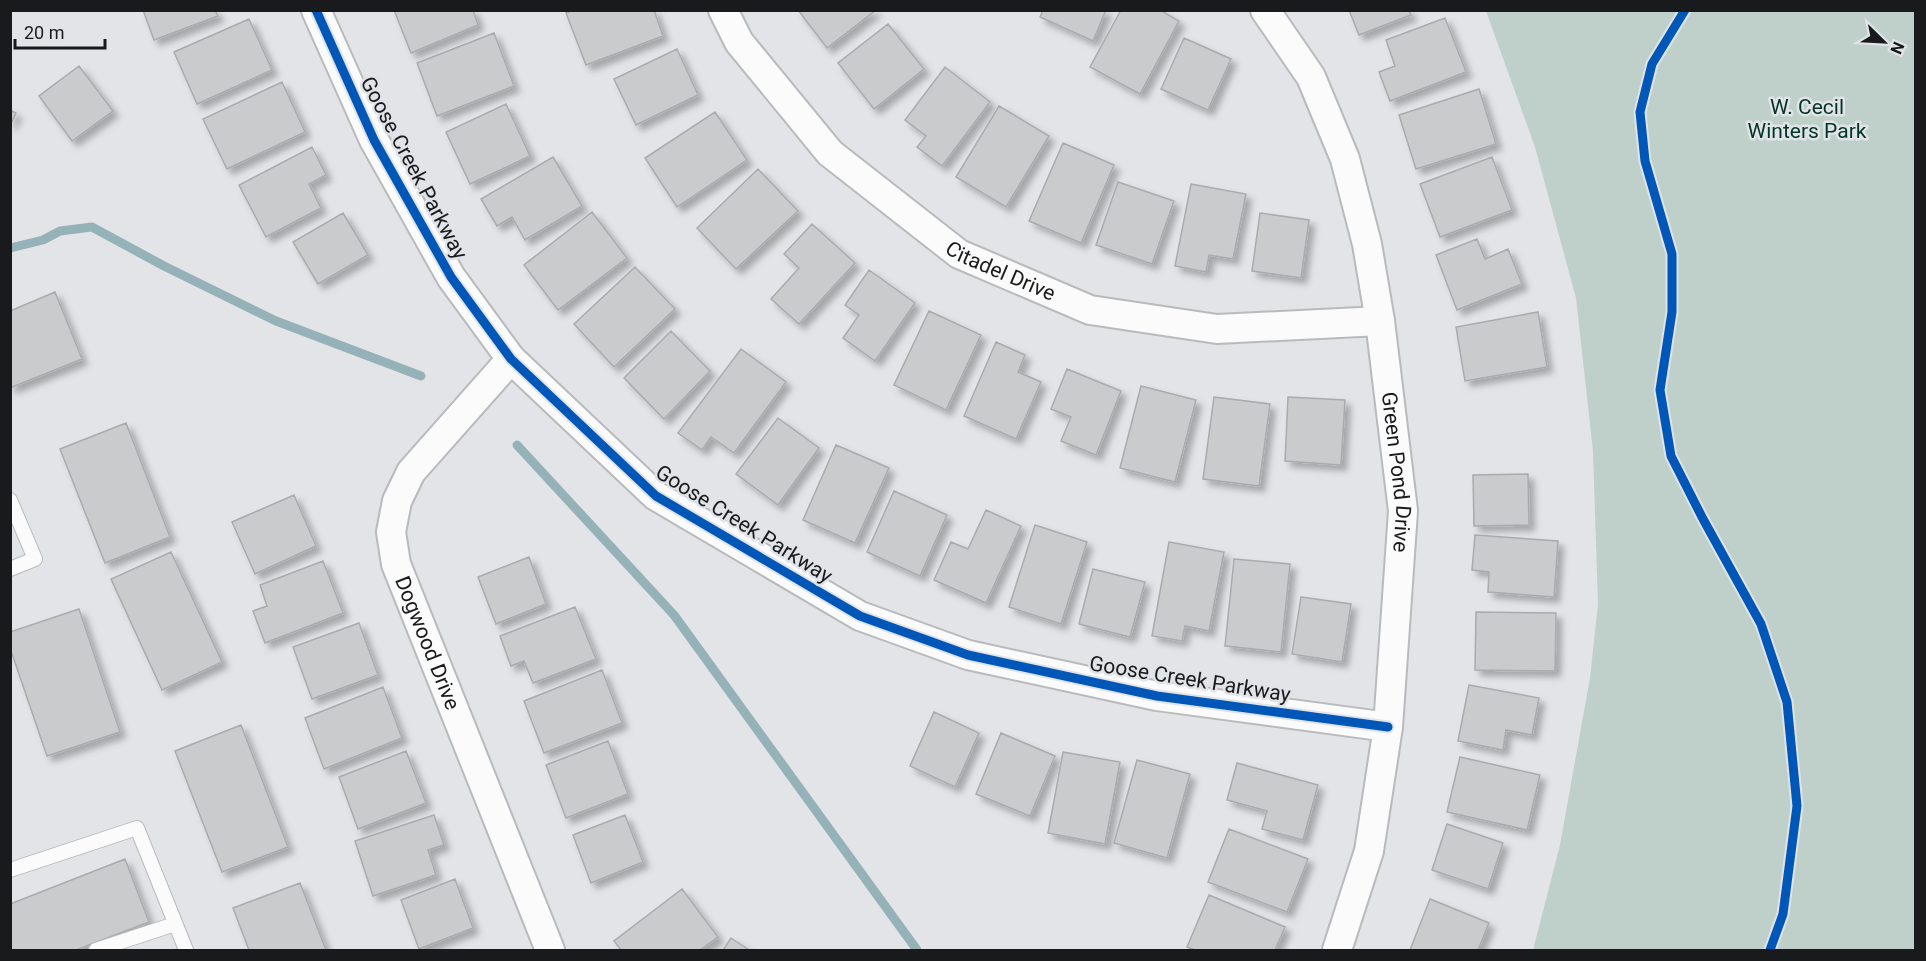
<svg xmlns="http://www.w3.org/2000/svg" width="1926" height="961" font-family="Roboto,sans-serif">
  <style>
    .green { fill: #bfcfc9 }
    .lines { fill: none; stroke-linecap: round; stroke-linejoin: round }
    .stream { stroke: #96b2b9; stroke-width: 9 }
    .building { fill: #c9cbcd; stroke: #a9abad; stroke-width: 1.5; filter: url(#shadow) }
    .service-casing { stroke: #b8babc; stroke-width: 16 }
    .minor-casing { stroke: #b8babc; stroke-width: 32 }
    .service { stroke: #fbfbfb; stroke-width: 14 }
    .minor { stroke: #fbfbfb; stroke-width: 28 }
    .cycleway-casing { stroke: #e0e4e9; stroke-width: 13 }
    .cycleway { stroke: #0057b8; stroke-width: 9 }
    .labels { text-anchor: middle; stroke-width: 5; stroke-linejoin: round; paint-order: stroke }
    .park-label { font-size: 21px; fill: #033524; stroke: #e0e4e9 }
    .street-label { font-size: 21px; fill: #191a1c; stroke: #e0e4e9 }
  </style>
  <defs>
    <filter id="shadow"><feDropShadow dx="5.5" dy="5.5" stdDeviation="3" flood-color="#0004"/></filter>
  </defs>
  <rect width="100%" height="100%" fill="#e2e4e7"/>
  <path class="green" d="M1486,11H1915V950H1533L1560,845L1590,678L1598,604L1593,451L1576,298L1535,147Z"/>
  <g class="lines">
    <path class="stream" d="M10,248L43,240L60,231L92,227L164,266L276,321L421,376
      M517,445L674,615L917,950"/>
  </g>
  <path class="building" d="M143,10H215L218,16L154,40Z
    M394,10H473L478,25L411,53Z
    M573,10H654L663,36L586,65L566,13Z
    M798,10H876L827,48Z
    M1043,10H1106L1093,41L1040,17Z
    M1121,10H1160L1179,21L1140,94L1090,67Z
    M1349,10H1409L1411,15L1359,35Z
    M1445,18L1466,72L1390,101L1379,72L1395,66L1386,40Z
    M249,19L272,70L197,104L174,52Z
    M888,24L924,69L874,109L838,63Z
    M494,33L514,86L437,116L417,63Z
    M1184,38L1231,59L1208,110L1161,89Z
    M677,49L698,95L636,125L614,79Z
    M79,66L113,111L72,141L39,96Z
    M945,67L990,102L942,166L917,147L926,136L905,120Z
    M282,82L305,132L227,169L203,119Z
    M1479,89L1496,144L1416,169L1399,115Z
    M506,104L530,156L470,184L446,132Z
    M999,106L1049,136L1006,207L956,177Z
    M10,110L16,113L10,126Z
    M715,112L747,160L677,207L645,158Z
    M1063,143L1114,165L1081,243L1029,221Z
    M312,147L326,175L309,184L321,208L266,237L239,185Z
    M553,157L582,206L525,240L512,217L497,226L481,199Z
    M1492,157L1512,210L1440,237L1420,184Z
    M758,169L798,211L736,269L697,228Z
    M1118,182L1174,201L1152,264L1096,245Z
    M1191,184L1246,194L1233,259L1209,255L1206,272L1175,266Z
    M592,212L627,258L558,310L524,265Z
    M343,213L368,255L318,284L293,242Z
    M1260,213L1309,220L1301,278L1252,271Z
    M812,224L855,263L799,324L771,299L799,268L784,254Z
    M1477,239L1485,259L1508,249L1522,284L1457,310L1436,255Z
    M635,267L675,309L614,367L574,324Z
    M869,270L915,303L875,361L843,338L859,315L845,305Z
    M55,292L82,359L10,388V311Z
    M929,311L981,335L946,410L894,385Z
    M1538,312L1547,367L1465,381L1456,327Z
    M671,331L710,371L664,419L624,378Z
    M996,342L1025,355L1018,372L1041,382L1016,439L964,416Z
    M741,349L786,382L734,453L711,437L702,450L678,433Z
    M1067,369L1121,391L1096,455L1061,441L1071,417L1051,409Z
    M1141,386L1196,400L1175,482L1120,468Z
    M1214,397L1270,404L1259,486L1203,479Z
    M1288,397L1345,400L1341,465L1285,461Z
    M778,418L819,448L778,505L736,474Z
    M126,423L170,537L105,563L60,449Z
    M836,445L889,468L855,543L803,520Z
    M1528,474L1529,525L1474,526L1473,475Z
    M894,491L947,515L920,576L867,552Z
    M294,495L316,546L255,574L232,522Z
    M986,510L1021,526L986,603L934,580L951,542L968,549Z
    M1035,525L1087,542L1061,624L1009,607Z
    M1475,535L1558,541L1554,597L1488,592L1489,572L1472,570Z
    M1169,542L1224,552L1209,631L1185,626L1182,641L1152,636Z
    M171,552L222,662L162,690L111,579Z
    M529,557L546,604L496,624L478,577Z
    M1234,559L1290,564L1281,652L1225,646Z
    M323,561L343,613L265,643L253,611L267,606L260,585Z
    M1093,569L1145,582L1130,637L1079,624Z
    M1301,597L1351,604L1342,662L1292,654Z
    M575,607L596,659L533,683L524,661L511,666L500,636Z
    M79,609L120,732L47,756L10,648V632Z
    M1476,612L1556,613L1555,671L1475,670Z
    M359,623L378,675L312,699L293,647Z
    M602,670L622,723L544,753L524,701Z
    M1469,685L1539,698L1532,735L1506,730L1503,750L1458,741Z
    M383,687L402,738L324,769L305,718Z
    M934,712L979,733L955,787L910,766Z
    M241,725L288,847L222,872L175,751Z
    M1001,733L1055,756L1030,816L976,794Z
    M608,741L628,794L566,818L546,765Z
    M406,751L426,803L358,829L339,777Z
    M1063,752L1120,762L1105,844L1048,833Z
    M1460,757L1540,775L1527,830L1447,812Z
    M1137,760L1190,774L1167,858L1114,843Z
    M1237,763L1318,785L1303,840L1262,829L1267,811L1227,800Z
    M434,815L444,845L428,850L436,875L373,896L355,841Z
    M625,815L643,862L591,883L573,835Z
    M1447,824L1503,843L1488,889L1432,870Z
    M1229,829L1308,859L1287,912L1208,882Z
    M125,859L149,922L76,950H10V904Z
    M455,879L473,928L419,949L401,900Z
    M300,883L326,950H249L233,908Z
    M682,889L718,937L700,950H621L614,941Z
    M1209,895L1285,927L1275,950H1195L1187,947Z
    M1430,899L1489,923L1478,950H1410Z
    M731,938L749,950H723Z"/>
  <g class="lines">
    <defs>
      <path id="service" d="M10,500L35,559L10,569
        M10,870L137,828L186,950
        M96,950L175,924"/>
      <g id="minor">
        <path d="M316,10L374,140L451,277L511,359L656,496L860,616L968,655L1157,696L1388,727"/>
        <path id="s1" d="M723,10L739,42L830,153L959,254L1090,310L1217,329L1380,321"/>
        <path id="s2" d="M1265,10L1311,77L1345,159L1367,244L1380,321L1403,511L1388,727L1369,851L1337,950"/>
        <path id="s3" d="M511,359L411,472L397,501L391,532L396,564L550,950"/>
      </g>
    </defs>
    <use href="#service" class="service-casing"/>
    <use href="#minor" class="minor-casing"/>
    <use href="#service" class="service"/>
    <use href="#minor" class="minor"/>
    <defs>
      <path id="cycleway" d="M316,10L374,140L451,277L511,359L656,496L860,616L968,655L1157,696L1388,727
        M1685,10L1652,64L1640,112L1645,161L1672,254V312L1660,390L1671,456L1703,519L1761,624L1787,702L1797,806L1783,914L1770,950"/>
    </defs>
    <use href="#cycleway" class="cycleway-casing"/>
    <use href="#cycleway" class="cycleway"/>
  </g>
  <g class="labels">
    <g class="park-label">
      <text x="1807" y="114">W. Cecil<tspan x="1807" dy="24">Winters Park</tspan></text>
    </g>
    <g class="street-label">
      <text transform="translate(414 168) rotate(62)" y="7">Goose Creek Parkway</text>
      <text dy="7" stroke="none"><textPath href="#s1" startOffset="388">Citadel Drive</textPath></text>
      <text dy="7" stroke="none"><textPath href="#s2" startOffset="488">Green Pond Drive</textPath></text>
      <text transform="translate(744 524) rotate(32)" y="7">Goose Creek Parkway</text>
      <text dy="7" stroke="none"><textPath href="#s3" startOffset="332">Dogwood Drive</textPath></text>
      <text transform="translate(1190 679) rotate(9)" y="7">Goose Creek Parkway</text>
    </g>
  </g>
  <rect width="1926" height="961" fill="none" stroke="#191a1c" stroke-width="24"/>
  <g transform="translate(1884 42) rotate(114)" stroke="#e0e4e9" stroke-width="4.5" paint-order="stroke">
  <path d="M0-4.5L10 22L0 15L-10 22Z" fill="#191a1c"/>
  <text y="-9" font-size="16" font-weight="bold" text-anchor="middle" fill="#191a1c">N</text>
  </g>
  <path d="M15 39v9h90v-9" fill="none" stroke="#191a1c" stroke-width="3"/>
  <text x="24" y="39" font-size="18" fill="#191a1c" stroke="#e0e4e9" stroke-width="4.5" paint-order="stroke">20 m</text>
</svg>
